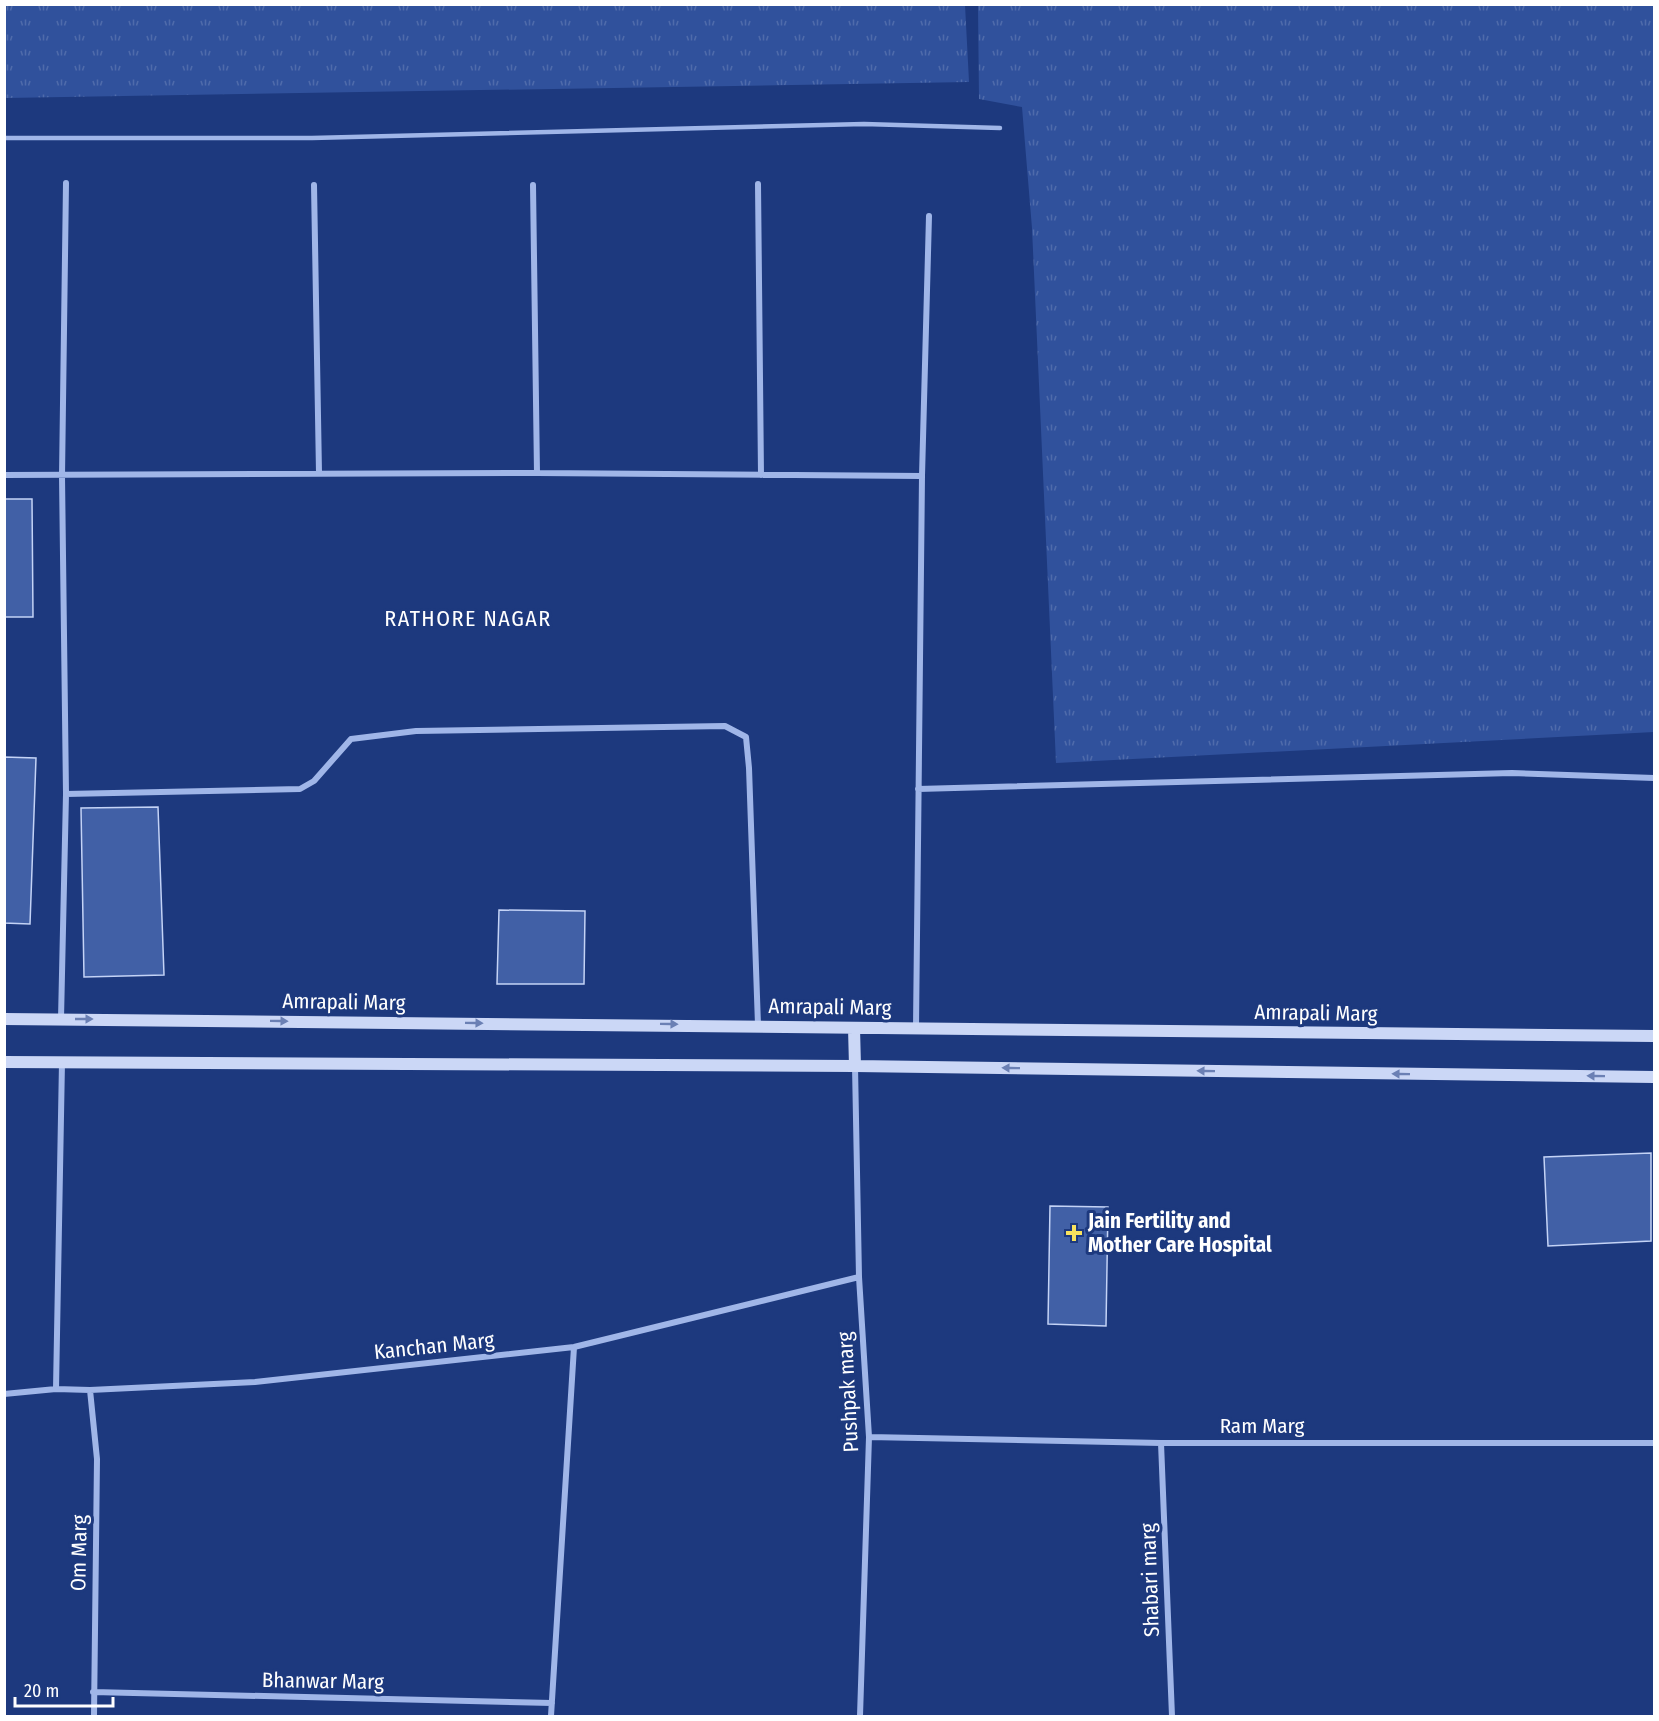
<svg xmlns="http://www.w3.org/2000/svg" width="1659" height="1721" font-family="'Fira Sans Condensed',sans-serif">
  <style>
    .grass { fill: url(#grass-tufts) }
    .building { fill: #4160a6; stroke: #c4d3f6; stroke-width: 1.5 }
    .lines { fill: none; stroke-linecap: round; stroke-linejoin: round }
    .lane { stroke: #a0b6e8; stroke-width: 4.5 }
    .street { stroke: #a0b6e8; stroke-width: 6 }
    .secondary { stroke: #cbd7f6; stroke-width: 12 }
    .oneway { fill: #6b80b4 }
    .poi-dot { fill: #f8e25e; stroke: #1d397e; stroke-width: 2 }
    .labels { text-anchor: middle; stroke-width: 6; stroke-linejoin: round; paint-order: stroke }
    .street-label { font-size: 21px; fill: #fff; stroke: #1d397e }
    .poi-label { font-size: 21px; font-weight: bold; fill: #fff; stroke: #1d397e; text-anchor: start }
    .neighbourhood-label { font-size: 22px; letter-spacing: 1.5px; fill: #fff; stroke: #1d397e }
  </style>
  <defs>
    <pattern id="grass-tufts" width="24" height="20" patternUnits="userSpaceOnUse" patternTransform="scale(1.5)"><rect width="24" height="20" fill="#30519c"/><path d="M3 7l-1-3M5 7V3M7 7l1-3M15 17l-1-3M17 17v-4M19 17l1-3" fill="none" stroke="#4f6bab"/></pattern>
  </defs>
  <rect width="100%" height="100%" fill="#1d397e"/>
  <path class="grass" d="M4,5H965L969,82L5,98Z
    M978,5H1654V732L1056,763L1032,228L1022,107L979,99Z"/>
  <path class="building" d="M4,499H32L33,617H4Z
    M4,757L36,758L30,924L4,923Z
    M158,807L164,975L84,977L81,808Z
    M499,910L585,911L584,984H497Z
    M1651,1153V1241L1548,1246L1544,1157Z
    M1050,1206L1108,1207L1106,1326L1048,1324Z"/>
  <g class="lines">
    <path class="lane" d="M4,138H312L864,124L1000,128"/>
    <path class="street" d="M758,184L761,475
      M314,185L319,473
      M533,185L537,473
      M4,475L537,473L922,476L916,1028
      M922,476L929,216
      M918,789L1512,773L1654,778
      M66,794L300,789L314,781L351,739L416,731L725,726L746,737L749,768L758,1025
      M61,1019L66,794L62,476L66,183
      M855,1066L859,1277L869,1437L860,1716
      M56,1389L62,1062
      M90,1390L97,1459L94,1716
      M4,1394L56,1389L90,1390L255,1382L574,1347L859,1277
      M869,1437L1161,1443H1654
      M1161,1443L1172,1716
      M93,1692L552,1703
      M551,1716L574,1347"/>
    <path class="secondary" d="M4,1019L1654,1036
      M854,1028L855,1066
      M4,1062L855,1066L1654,1077"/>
  </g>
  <defs><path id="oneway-solid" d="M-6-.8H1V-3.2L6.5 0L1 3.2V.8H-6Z" transform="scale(1.5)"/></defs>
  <g class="oneway">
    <use href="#oneway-solid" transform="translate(84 1019)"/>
    <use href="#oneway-solid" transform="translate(279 1021) rotate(1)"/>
    <use href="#oneway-solid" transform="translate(474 1023) rotate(1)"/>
    <use href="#oneway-solid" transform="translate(669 1024) rotate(1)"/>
    <use href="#oneway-solid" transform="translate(1011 1068) rotate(-179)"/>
    <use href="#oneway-solid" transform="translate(1206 1071) rotate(-179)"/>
    <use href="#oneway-solid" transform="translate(1401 1074) rotate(-179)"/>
    <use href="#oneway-solid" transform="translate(1596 1076) rotate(-179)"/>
  </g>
  <path class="poi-dot" d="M1071 1224h6v6h6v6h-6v6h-6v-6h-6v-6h6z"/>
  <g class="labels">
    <g class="street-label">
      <text transform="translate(344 1002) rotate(1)" y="7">Amrapali Marg</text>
      <text transform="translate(830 1007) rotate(1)" y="7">Amrapali Marg</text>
      <text transform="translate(1316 1013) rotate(1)" y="7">Amrapali Marg</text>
      <text transform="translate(434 1346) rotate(-6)" y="7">Kanchan Marg</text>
      <text transform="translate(848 1392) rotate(-93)" y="7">Pushpak marg</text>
      <text x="1262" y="1433">Ram Marg</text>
      <text transform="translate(79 1553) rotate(-89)" y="7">Om Marg</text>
      <text transform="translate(1150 1580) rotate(-92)" y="7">Shabari marg</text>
      <text transform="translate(323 1681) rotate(1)" y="7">Bhanwar Marg</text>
    </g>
    <g class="poi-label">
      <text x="1088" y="1228">Jain Fertility and<tspan x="1088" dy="24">Mother Care Hospital</tspan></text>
    </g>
    <g class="neighbourhood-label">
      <text x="468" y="626">RATHORE NAGAR</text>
    </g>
  </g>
  <rect width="1659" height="1721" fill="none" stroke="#ffffff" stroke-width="12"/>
  <path d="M15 1697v9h98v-9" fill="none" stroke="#ffffff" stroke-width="3"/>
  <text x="24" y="1697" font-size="18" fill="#ffffff" stroke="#1d397e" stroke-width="4.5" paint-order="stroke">20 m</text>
</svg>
